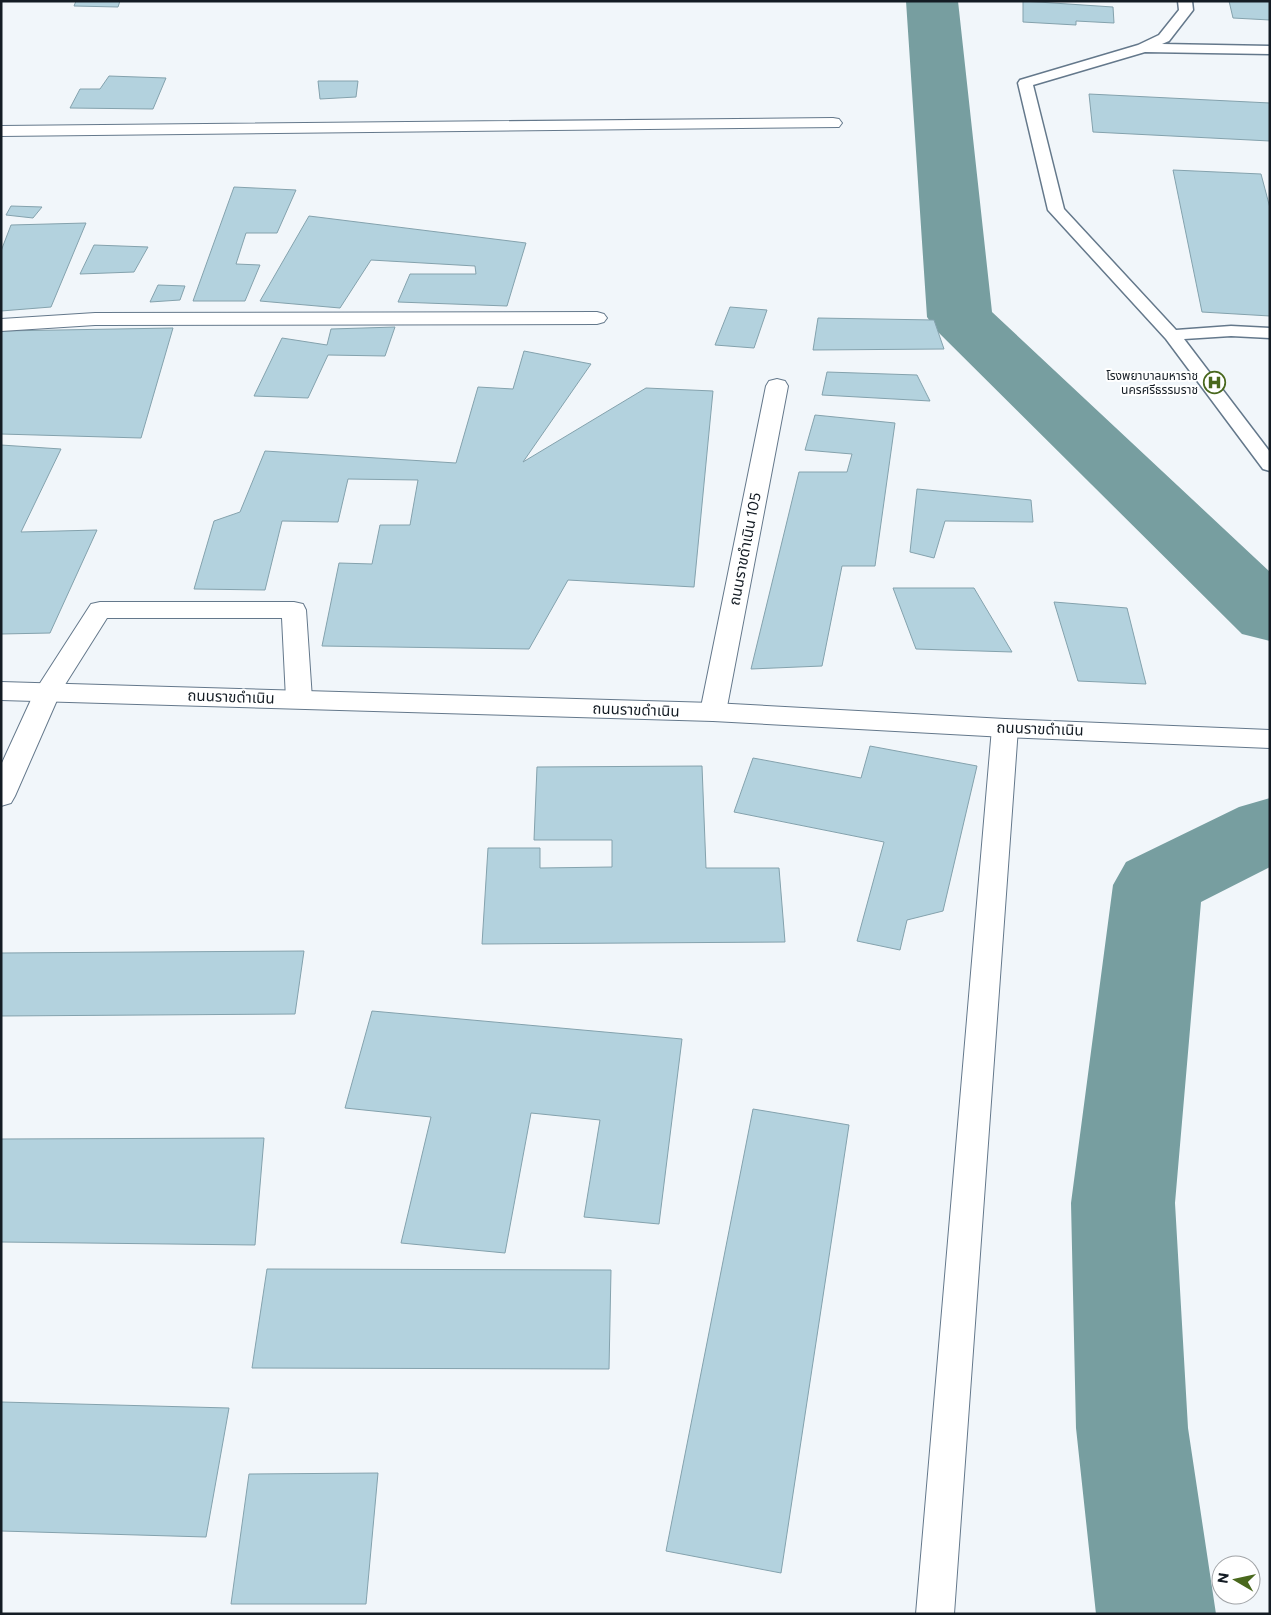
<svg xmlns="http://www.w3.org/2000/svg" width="1271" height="1615" font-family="Commissioner,'Noto Sans Thai',sans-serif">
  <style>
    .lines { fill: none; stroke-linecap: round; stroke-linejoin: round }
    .river { fill: #779ea0; fill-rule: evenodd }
    .building { fill: #b3d2de; stroke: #84a2ad }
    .service-casing { stroke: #64788b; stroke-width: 3 }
    .minor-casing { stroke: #64788b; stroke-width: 2 }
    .secondary-casing { stroke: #64788b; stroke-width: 2 }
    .service { fill: #fff; fill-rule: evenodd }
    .minor { fill: #fff; fill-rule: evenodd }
    .secondary { fill: #fff; fill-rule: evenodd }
    .labels { text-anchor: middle; stroke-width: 4; stroke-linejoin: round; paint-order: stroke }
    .far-poi-label { font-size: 12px; fill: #141c24; stroke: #fff; text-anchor: end }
    .street-label { font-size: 15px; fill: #141c24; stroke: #fff }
  </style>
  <rect width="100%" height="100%" fill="#f1f6fa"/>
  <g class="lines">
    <path class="river" d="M906,1H958L992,312L1270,572V641L1242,634L937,331L927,317Z
      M1270,798V867L1201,902L1175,1203L1188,1428L1216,1614H1096L1076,1428L1071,1203L1113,885L1126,862L1239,807Z"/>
  </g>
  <path class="building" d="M76,1H120L118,7L74,6Z
    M1023,1L1113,7L1114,23L1076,21V25L1023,22Z
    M1229,1H1270V20L1233,18Z
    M109,76L166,78L153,109L70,108L80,89H100Z
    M318,81H358L356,97L320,99Z
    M1089,94L1270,103V141L1093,132Z
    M1173,170L1261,174L1270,208V316L1202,312Z
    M234,187L296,190L277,233H246L236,264L260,265L245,301H193Z
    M11,206L42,207L33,218L6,215Z
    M309,216L526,243L507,306L398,302L410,274H476L475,266L371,260L340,308L260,301Z
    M86,223L51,307L1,311V251L11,225Z
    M94,245L148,247L134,272L80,274Z
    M158,285L185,286L180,300L150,302Z
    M730,307L767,310L754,348L715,345Z
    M818,318L934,320L944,349L813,350Z
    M395,327L385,356L328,355L308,398L254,396L282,338L327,345L331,329Z
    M173,328L141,438L1,434V331Z
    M524,351L591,364L523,462L646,388L713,391L694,587L568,580L529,649L322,646L339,563L372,564L380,525H410L418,480L348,479L338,522L282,521L265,590L194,589L214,521L240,512L265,451L456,463L478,387L513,389Z
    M827,372L917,375L930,401L822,395Z
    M815,415L895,423L875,566H842L822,666L751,669L799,472H847L852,454L805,450Z
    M1,445L61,449L21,532L97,530L50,633L1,634Z
    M917,489L1031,500L1033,522L945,521L934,558L910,552Z
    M893,588H974L1012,652L916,649Z
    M1054,602L1127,608L1146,684L1078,681Z
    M870,746L977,766L943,911L907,920L900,950L857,941L884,842L734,812L753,758L861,778Z
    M702,766L706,868H779L785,942L482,944L488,848H540V868L612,867V840H534L537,767Z
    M304,951L295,1014L1,1016V953Z
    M372,1011L682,1039L659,1224L584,1217L600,1120L531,1113L505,1253L401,1243L431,1117L345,1108Z
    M753,1109L849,1125L781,1573L666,1551Z
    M264,1138L255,1245L1,1242V1139Z
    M267,1269L611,1270L609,1369L252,1368Z
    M1,1402L229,1408L206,1537L1,1531Z
    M378,1473L366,1604H231L249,1474Z"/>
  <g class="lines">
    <defs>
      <path id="service" d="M1178,1H1192L1193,10L1169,41L1162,44L1270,46V54L1145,52L1033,85L1064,209L1176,330L1231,326L1270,328V338L1231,336L1184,339L1270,452V471L1263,469L1166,339L1048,210L1018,83L1020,80L1138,45L1159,35L1179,10Z"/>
      <path id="minor" d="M833,118L839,119L842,123L839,127L1,136V126Z
        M597,312L604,314L607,318L604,322L597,324L95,325L1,331V319L95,313Z
        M777,379L785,381L788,386L726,712L722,718L713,721L704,718L700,712L766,386L769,381Z
        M100,602H294L303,604L306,610L312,699L308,705L299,708L290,705L286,699L282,618H107L61,691L15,796L11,803L1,806V765L35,691L91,604Z
        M1005,719L1014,722L1018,728L954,1614H916L992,728L996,722Z"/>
      <path id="secondary" d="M1,682L713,703L1005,719L1270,730V748L1005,737L713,721L1,700Z"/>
    </defs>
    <use href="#service" class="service-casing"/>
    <use href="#minor" class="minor-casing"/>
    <use href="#secondary" class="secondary-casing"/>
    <use href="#service" class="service"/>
    <use href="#minor" class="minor"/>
    <use href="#secondary" class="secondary"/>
  </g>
  <defs>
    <symbol id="hospital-ring" viewBox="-11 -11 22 22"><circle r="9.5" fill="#fff" stroke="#49681d" stroke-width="1.5"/><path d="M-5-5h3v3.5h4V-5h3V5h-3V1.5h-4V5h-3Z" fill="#49681d"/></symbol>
  </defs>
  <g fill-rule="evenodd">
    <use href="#hospital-ring" x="1202" y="370" width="25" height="25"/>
  </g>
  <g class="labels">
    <g class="far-poi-label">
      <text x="1198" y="380">โรงพยาบาลมหาราช<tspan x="1198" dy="14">นครศรีธรรมราช</tspan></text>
    </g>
    <g class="street-label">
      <text transform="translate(745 549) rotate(-79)" y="5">ถนนราขดำเนิน 105</text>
      <text transform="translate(231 697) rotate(2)" y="5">ถนนราขดำเนิน</text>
      <text transform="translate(636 710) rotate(2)" y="5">ถนนราขดำเนิน</text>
      <text transform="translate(1040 729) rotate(2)" y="5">ถนนราขดำเนิน</text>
    </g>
  </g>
  <rect width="1271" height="1615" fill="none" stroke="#141c24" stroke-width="5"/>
  <g transform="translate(1236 1580) rotate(279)"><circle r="24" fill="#ffffff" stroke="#a1a4a7"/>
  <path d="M0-4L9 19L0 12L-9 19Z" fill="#49681d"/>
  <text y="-8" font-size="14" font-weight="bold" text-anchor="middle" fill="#141c24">N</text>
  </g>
</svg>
